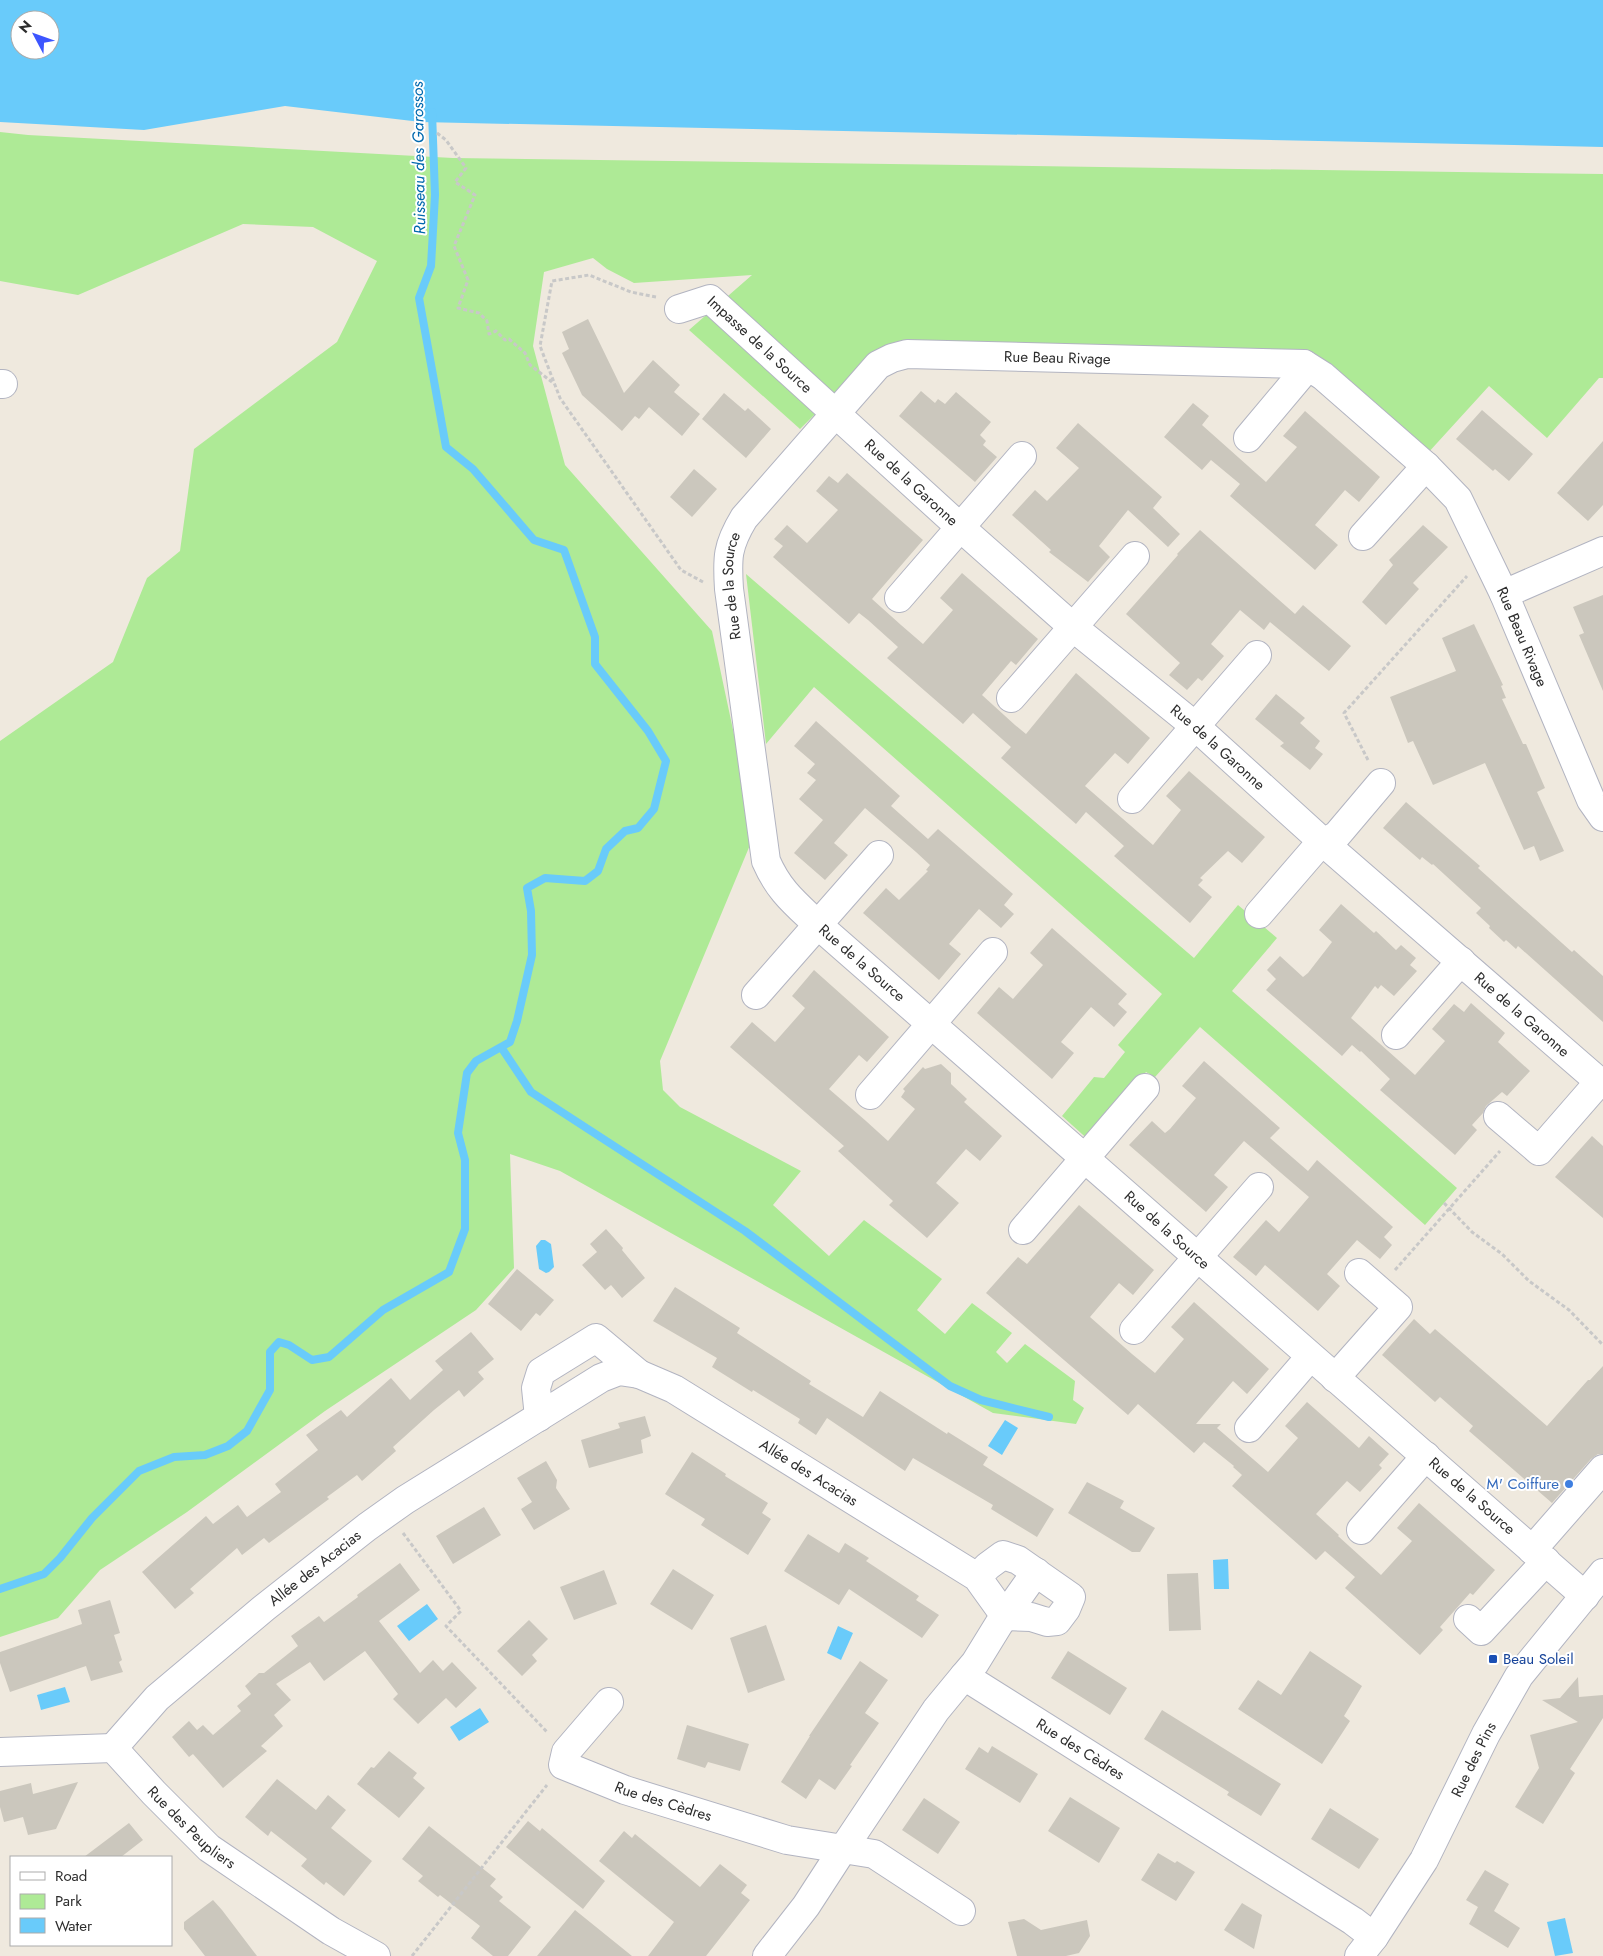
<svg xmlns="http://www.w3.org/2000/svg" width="1603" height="1956" font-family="Jost,sans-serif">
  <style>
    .green { fill: #aeea96 }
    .water { fill: #69cbfa; fill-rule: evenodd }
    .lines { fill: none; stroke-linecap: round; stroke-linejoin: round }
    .stream { stroke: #69cbfa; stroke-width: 8 }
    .building { fill: #cbc7bd }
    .minor-casing { stroke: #b2b4c1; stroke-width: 30 }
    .path { stroke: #c8c8c8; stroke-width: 3; stroke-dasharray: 4 2.5; stroke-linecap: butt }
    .minor { stroke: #fff; stroke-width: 28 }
    .shop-dot { fill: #3f7fe0; stroke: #fff; stroke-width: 2 }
    .transit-dot { fill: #1a4fb4; stroke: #fff; stroke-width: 2 }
    .labels { text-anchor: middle; stroke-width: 4; stroke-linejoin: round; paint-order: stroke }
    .street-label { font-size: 15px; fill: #2d2d2d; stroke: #fff }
    .shop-label { font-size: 15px; fill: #366cbe; stroke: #fff; text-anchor: end }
    .transit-label { font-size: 15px; fill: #164399; stroke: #fff; text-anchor: start }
    .water-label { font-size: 16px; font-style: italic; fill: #0168ad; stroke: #fff }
  </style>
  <rect width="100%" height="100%" fill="#efe9de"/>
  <path class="green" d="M0,132L28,135L453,158L1603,174V378H1599L1547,438L1489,386L1427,454L1312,353L883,347L800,429L689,330L752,275L634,283L607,269L593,258L544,272L533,346L565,465L712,631L755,833L660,1061L663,1090L680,1107L801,1171L773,1205L829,1256L864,1220L942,1279L917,1310L945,1334L972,1303L1012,1333L996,1352L1007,1363L1025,1344L1075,1381L1073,1400L1084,1408L1076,1424L993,1413L560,1171L510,1154L514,1268L476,1310L325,1411L187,1512L100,1570L58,1618L0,1637V741L113,662L147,578L180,551L194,449L337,342L377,261L313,227L243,224L78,295L0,281Z
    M746,574L1194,958L1238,905L1277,938L1232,991L1457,1188L1425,1225L1200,1027L1155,1077L1146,1072L1131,1089L1092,1143L1062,1116L1094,1077L1104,1078L1125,1052L1118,1045L1162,994L814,687L766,744Z"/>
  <path class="water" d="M0,0H1603V147L421,122L285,106L144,130L0,122ZM20,20H50V50H20Z
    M541,1240H545L551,1244L554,1267L549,1272L546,1273L539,1269L536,1246Z
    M1005,1420L1018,1428L1002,1455L988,1446Z
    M1228,1559L1229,1589H1214L1213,1560Z
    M427,1604L438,1619L409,1641L397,1626Z
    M838,1626L853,1633L841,1660L827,1653Z
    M65,1687L70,1702L41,1710L37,1695Z
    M480,1708L489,1722L459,1741L450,1727Z
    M1565,1918L1573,1953L1555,1956L1547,1922Z"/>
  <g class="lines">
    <path class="stream" d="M501,1047L531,1092L745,1231L950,1386L981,1400L1049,1417
      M0,1589L44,1574L60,1558L92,1518L139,1471L174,1457L205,1455L228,1446L247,1431L270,1390V1352L279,1342L289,1345L312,1360L329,1357L383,1310L449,1272L465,1229V1160L458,1133L467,1073L476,1061L510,1042L517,1021L532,955L531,911L527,888L545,878L585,881L598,871L606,849L625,831L638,828L654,809L666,761L648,731L595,664V637L564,550L534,540L473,469L446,447L419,298L431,266L435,195L432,112"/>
  </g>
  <path class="building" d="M588,319L624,393L653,360L680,385L674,392L700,414L682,436L649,407L639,419L635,416L622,431L582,395L562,353L569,349L562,332Z
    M921,391L935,403L938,399L945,404L956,392L991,422L980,435L986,441L983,445L997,457L975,482L899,416Z
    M724,393L745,411L748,408L771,429L746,458L702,419Z
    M1193,403L1209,416L1202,425L1266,482L1297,447L1283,436L1305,411L1380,477L1359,502L1345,490L1315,525L1338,545L1315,570L1230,496L1240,484L1211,460L1202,470L1164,437Z
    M1482,410L1533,454L1509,481L1495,469L1493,471L1456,439Z
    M1078,423L1162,497L1153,508L1180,534L1168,547L1128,510L1099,546L1110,557L1088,582L1049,552L1051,550L1012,515L1035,490L1047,501L1079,468L1056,448Z
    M1603,441V505L1588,521L1557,493Z
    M694,469L717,489L692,517L670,497Z
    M847,473L923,540L872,599L901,625L923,644L953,610L940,598L962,573L1038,639L1016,665L1011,661L982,695L1015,725L1026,734L1076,673L1150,738L1128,764L1115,753L1085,786L1153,845L1181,810L1166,796L1189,771L1265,837L1242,863L1228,851L1200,878L1203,880L1198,885L1212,897L1190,923L1114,856L1124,846L1095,820L1086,812L1076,824L1001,758L1011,747L993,731L973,713L963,724L887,658L898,647L868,620L859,613L849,624L773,557L783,546L774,539L787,525L807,543L838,510L816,491L829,476L838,483Z
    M1423,525L1448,547L1413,583L1419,589L1386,625L1362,602L1393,565L1389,560Z
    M1200,530L1295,614L1303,605L1351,646L1329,671L1270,622L1264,630L1240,610L1211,644L1224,656L1202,681L1198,678L1187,690L1169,675L1180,663L1126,614L1178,555L1177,554Z
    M1603,595V691L1579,635L1584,633L1573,607Z
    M1474,624L1503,685L1501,686L1506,698L1502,699L1523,744H1526L1545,788L1537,792L1564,851L1540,861L1534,846L1524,850L1485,763L1433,785L1413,741L1408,743L1390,697L1456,671L1442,638Z
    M1276,694L1305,718L1300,723L1320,741L1315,748L1323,754L1310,770L1280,746L1284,743L1255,719Z
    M816,721L900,796L891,806L928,839L938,829L1013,894L1004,905L1014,914L1001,928L979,909L949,944L961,954L939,980L863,913L886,888L899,900L928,871L926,870L930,865L916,852L865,808L834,843L848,855L825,880L794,853L823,820L799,799L816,780L807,773L815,764L794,746Z
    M1406,802L1480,866L1478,868L1572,952L1574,950L1603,976V1022L1518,946L1516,949L1506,940L1504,942L1489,928L1490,926L1476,913L1481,908L1433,864L1432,865L1422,857L1420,860L1383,828Z
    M1341,904L1374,933L1376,931L1396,950L1401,945L1416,958L1410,965L1417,971L1394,996L1381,985L1378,989L1375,986L1351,1018L1415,1075L1445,1041L1432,1029L1454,1004L1464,1012L1471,1003L1505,1033L1498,1042L1530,1071L1507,1096L1502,1092L1486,1106L1483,1113L1472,1125L1477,1130L1455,1155L1380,1090L1390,1079L1361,1051L1360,1052L1352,1045L1342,1056L1266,990L1276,979L1267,970L1280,956L1303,977L1308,973L1332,942L1319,930Z
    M1052,928L1127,994L1118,1004L1127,1012L1114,1027L1091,1007L1061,1042L1074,1053L1052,1079L977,1013L999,987L1013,999L1043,965L1030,953Z
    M814,970L889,1037L867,1062L859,1055L829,1089L866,1121L888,1141L915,1109L901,1097L905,1091L903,1089L923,1067L925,1069L941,1064L951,1073V1084L967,1099L964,1102L1002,1136L980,1161L966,1149L936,1183L959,1203L927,1238L889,1205L893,1201L838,1151L844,1146L730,1047L752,1022L775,1042L805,1008L792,996Z
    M1204,1061L1280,1128L1270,1138L1308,1171L1317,1160L1393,1227L1384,1237L1392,1245L1380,1259L1357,1240L1327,1274L1340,1286L1318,1311L1265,1265L1256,1276L1233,1257L1266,1220L1279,1232L1309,1197L1244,1141L1214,1175L1228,1187L1206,1212L1129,1145L1152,1121L1165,1133L1170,1129L1196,1098L1182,1086Z
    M1592,1136L1603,1146V1218L1555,1177Z
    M1079,1205L1154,1270L1133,1295L1119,1283L1090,1317L1132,1354L1155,1373L1184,1339L1171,1327L1194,1302L1269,1369L1247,1394L1233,1381L1196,1424H1221L1217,1428L1268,1472L1298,1438L1285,1426L1307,1402L1359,1448L1369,1436L1389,1454L1379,1465L1382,1468L1360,1492L1347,1481L1316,1514L1339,1535L1338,1536L1381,1575L1412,1541L1397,1528L1419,1503L1495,1570L1473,1595L1470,1593L1440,1627L1443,1630L1420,1655L1345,1588L1355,1577L1325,1551L1316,1560L1232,1486L1242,1475L1233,1467L1234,1466L1204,1442L1194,1453L1138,1404L1128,1415L986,1293L1018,1257L1027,1264Z
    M606,1229L623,1248L622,1250L645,1278L622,1298L611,1285L605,1290L582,1265L597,1252L590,1244Z
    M517,1269L554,1300L540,1316L536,1313L521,1331L488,1304Z
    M675,1287L740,1328L737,1333L811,1381L809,1384L863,1417L880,1391L947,1434L948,1432L988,1457L983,1465L1054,1509L1037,1537L991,1509L993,1505L913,1458L905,1471L827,1418L816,1435L798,1423L800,1419L753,1390L752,1392L712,1367L717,1358L653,1321Z
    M1414,1319L1430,1334L1435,1329L1547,1426L1588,1380H1590L1603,1366V1454H1598L1591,1459L1552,1503L1469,1431L1473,1426L1440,1397L1435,1402L1382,1355Z
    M471,1332L494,1359L478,1372L484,1379L464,1397L459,1390L434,1410L393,1447L396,1451L362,1481L357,1475L327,1497L329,1499L269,1543L264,1538L242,1555L237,1548L190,1589L194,1593L175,1609L142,1572L206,1516L213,1524L238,1505L247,1517L281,1492L275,1484L318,1450L306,1435L341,1410L347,1417L391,1378L410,1400L443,1370L435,1361Z
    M645,1416L651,1436L641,1440L643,1453L589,1468L581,1440L620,1428L618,1423Z
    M692,1452L726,1474L725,1476L768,1503L762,1513L771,1519L748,1555L701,1525L705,1519L665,1494Z
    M546,1461L557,1480L556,1488L570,1509L534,1530L521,1509L532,1502L517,1478Z
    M1087,1482L1124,1501L1120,1508L1155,1528L1140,1552H1132L1068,1513Z
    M484,1507L501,1535L453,1564L436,1536Z
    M808,1534L839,1553L845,1543L869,1558L866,1561L919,1596L916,1600L939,1615L922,1638L849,1589L839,1605L784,1571Z
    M400,1563L420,1590L379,1621L420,1673L433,1660L443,1671L452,1662L477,1688L456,1708L446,1698L418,1724L393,1699L398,1694L365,1651L324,1681L310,1662L276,1684L291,1700L274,1715L283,1726L261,1746L267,1751L223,1788L193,1754L189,1757L172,1737L189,1721L197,1730L203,1725L213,1735L241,1711L237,1706L251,1694L245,1686L259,1673H264L298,1646L291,1636L319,1616L324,1622L358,1597L357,1595Z
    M673,1569L714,1595L692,1630L650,1604Z
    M604,1570L617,1604L574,1620L560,1587Z
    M1198,1573L1201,1630L1169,1631L1167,1574Z
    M110,1600L120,1633L114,1635L122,1660L119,1662L123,1672L91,1681L86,1666L10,1692L0,1663V1652L82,1624L78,1610Z
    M529,1620L548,1639L532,1655L537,1661L522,1676L497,1651Z
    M766,1625L785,1680L748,1693L730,1638Z
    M1068,1651L1127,1688L1110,1715L1051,1678Z
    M1310,1651L1362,1686L1344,1716L1350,1721L1322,1764L1238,1709L1258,1680L1281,1695Z
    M860,1661L888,1680L865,1713L879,1723L850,1765L852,1766L835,1790L819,1779L806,1799L781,1782L810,1736H809Z
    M1578,1677L1579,1697L1603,1695V1718L1570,1769L1575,1773L1543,1824L1515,1807L1539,1768L1530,1735L1578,1722L1542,1700L1560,1698Z
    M1162,1710L1281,1784L1261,1816L1227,1795L1229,1792L1144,1739Z
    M687,1725L749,1744L740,1771L708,1762L705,1768L677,1759Z
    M992,1746L1038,1774L1020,1803L965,1769L979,1747L988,1753Z
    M389,1751L417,1773L413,1778L425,1788L399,1818L357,1784L371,1767L374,1768Z
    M277,1779L316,1810L328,1795L346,1810L331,1828L372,1861L344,1896L326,1882L324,1885L301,1866L307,1859L271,1831L268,1836L245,1817Z
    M78,1782L56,1829L28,1835L23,1817L4,1822L0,1807V1791L31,1783L33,1794Z
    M1070,1797L1120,1828L1099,1863L1048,1831Z
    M924,1798L960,1822L938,1854L902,1830Z
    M1330,1808L1379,1839L1359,1869L1311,1839Z
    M528,1821L540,1831L542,1828L605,1881L583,1909L506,1847Z
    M129,1823L143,1840L121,1857H84Z
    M429,1826L496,1879L490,1886L503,1897L499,1901L531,1927L508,1956H493L471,1938L480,1926L440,1895L438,1897L418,1881L423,1876L402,1859Z
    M624,1831L632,1838L635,1834L700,1887L720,1864L747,1885L741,1893L750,1900L706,1956H648L674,1922L599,1861Z
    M1158,1853L1175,1863L1177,1861L1195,1872L1176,1901L1141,1880Z
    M1485,1870L1509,1884L1494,1911L1520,1928L1508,1948L1469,1924L1478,1907L1466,1900Z
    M213,1900L222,1910L257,1956H205L184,1929V1922Z
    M1242,1903L1262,1915L1254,1949L1224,1930Z
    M575,1910L632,1956H537Z
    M1024,1919L1041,1930L1087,1920L1090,1936L1079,1953L1066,1956H1017L1008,1922Z"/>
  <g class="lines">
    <defs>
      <g id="minor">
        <path id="s1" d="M679,309L710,299L961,528L1074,628L1195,726L1324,843L1603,1085"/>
        <path d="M0,384H3"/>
        <path d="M1248,438L1300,376L1304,364"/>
        <path d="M1363,536L1426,466"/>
        <path d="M1504,594L1603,551"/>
        <path d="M899,598L1022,456"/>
        <path d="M1011,698L1135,556"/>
        <path d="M1132,799L1257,655"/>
        <path d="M1259,914L1316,848L1337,835L1381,783"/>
        <path d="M756,995L879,855"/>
        <path d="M1396,1035L1461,961"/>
        <path d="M870,1095L993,952"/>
        <path d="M1498,1116L1539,1151L1599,1082"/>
        <path d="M1023,1230L1145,1088"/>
        <path d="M1134,1330L1259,1187"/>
        <path d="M1335,1378L1398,1307L1359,1273"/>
        <path d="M539,1417L536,1388L541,1372L596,1338L639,1374"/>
        <path d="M1249,1428L1310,1357"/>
        <path d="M1361,1530L1426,1456"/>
        <path d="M1532,1550L1603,1469"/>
        <path id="s2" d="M1585,1596L818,925C795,903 779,891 766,861L729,589C727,558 727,546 744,518L878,365L892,358L907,354L1304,364L1323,376L1426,466L1458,499L1504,594L1591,800L1603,817"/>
        <path d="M1468,1619L1481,1631L1546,1561"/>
        <path d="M964,1676L975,1663L999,1624L1036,1572"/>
        <path id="s3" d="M609,1702L566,1752L563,1765L625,1790L787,1840L843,1849L936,1710L964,1676L1353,1921L1374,1937"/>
        <path id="s4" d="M113,1748L157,1698L264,1608L367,1527L405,1500L601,1378L619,1371L639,1374L674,1389L977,1577L1005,1616L1031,1617L1047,1622L1057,1621L1066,1609L1071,1597L1018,1560L1003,1555L988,1566L977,1577"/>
        <path id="s5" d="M0,1752L113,1748L154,1793L209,1848L331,1931L376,1956"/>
        <path d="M767,1956L806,1906L843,1849L874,1854L961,1911"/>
        <path id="s6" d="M1359,1956L1374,1937L1424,1860L1486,1734L1519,1676L1603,1573"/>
      </g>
    </defs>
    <use href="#minor" class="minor-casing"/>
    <path class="path" d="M437,133L446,140L466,168L455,182L475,195L454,246L468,280L458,308L479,313L487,321L489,334L496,331L505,340L509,339L525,353L530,365L552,382
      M656,297L631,292L589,275L552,281L540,346L560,398L681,570L703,582
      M1368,760L1344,713L1467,576
      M1444,1203L1472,1232L1502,1254L1529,1281L1569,1310L1603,1345
      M1395,1270L1500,1151
      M403,1533L461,1611L446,1626L548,1733
      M412,1956L547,1785"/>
    <use href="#minor" class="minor"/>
  </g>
  <circle class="shop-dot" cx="1569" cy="1484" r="5"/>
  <rect class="transit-dot" x="1488" y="1654" width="10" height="10" rx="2.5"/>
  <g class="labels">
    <g class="street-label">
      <text dy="5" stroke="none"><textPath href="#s1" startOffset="100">Impasse de la Source</textPath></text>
      <text dy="5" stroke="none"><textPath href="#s2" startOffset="1836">Rue Beau Rivage</textPath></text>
      <text dy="5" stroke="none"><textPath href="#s1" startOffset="305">Rue de la Garonne</textPath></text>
      <text dy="5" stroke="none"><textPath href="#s2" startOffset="1380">Rue de la Source</textPath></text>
      <text dy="5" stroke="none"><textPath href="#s2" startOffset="2440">Rue Beau Rivage</textPath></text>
      <text dy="5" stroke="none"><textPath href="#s1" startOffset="710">Rue de la Garonne</textPath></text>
      <text transform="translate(862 963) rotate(41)" y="5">Rue de la Source</text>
      <text dy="5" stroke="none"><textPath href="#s1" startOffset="1115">Rue de la Garonne</textPath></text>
      <text transform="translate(1167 1230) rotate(42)" y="5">Rue de la Source</text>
      <text dy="5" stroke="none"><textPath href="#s4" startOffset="851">Allée des Acacias</textPath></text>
      <text transform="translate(1472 1496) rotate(41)" y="5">Rue de la Source</text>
      <text dy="5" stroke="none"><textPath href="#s4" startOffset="271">Allée des Acacias</textPath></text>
      <text dy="5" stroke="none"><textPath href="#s3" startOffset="721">Rue des Cèdres</textPath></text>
      <text dy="5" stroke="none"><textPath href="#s6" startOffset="228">Rue des Pins</textPath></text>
      <text dy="5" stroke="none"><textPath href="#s3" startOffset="186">Rue des Cèdres</textPath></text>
      <text dy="5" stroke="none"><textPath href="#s5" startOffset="225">Rue des Peupliers</textPath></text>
    </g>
    <g class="shop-label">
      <text x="1559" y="1489">M' Coiffure</text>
    </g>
    <g class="transit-label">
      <text x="1503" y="1664">Beau Soleil</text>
    </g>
    <g class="water-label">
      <text transform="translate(418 158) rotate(-91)" y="6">Ruisseau des Garossos</text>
    </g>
  </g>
  <rect x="10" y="1856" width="162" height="90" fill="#ffffff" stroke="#ababab"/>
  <rect x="20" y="1872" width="25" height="8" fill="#ffffff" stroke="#ababab"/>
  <text x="55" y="1881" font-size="15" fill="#2d2d2d">Road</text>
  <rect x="20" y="1894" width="25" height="15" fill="#aeea96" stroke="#ababab"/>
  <text x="55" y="1906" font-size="15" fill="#2d2d2d">Park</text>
  <rect x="20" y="1918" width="25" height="15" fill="#69cbfa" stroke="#ababab"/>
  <text x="55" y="1931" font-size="15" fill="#2d2d2d">Water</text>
  <g transform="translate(35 35) rotate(311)"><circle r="24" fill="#ffffff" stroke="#ababab"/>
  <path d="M0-4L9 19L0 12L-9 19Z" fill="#3c55ff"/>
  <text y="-8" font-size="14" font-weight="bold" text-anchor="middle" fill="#2d2d2d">N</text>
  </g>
</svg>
